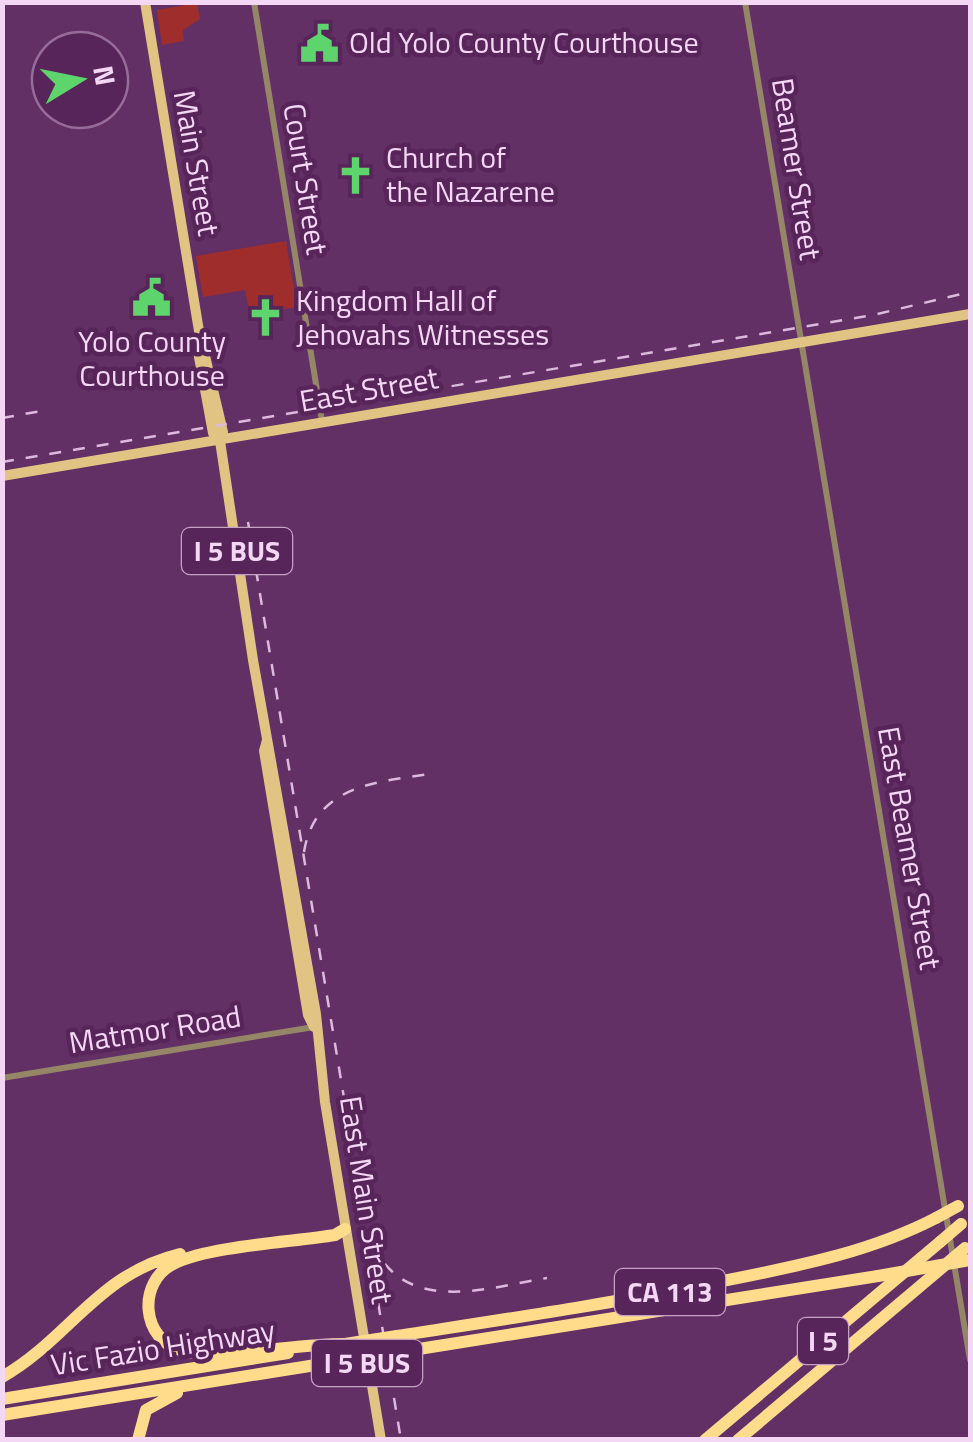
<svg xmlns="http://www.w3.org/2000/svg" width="973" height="1442" font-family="'Titillium Web',sans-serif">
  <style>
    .green { fill: #9f2d2b }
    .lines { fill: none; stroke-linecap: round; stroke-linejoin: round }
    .minor { stroke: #958667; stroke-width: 6 }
    .major { stroke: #e1c383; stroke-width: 10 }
    .highway { stroke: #ffdb8c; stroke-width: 12 }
    .rail { stroke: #dbbadd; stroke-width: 2.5; stroke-dasharray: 12 12; stroke-linecap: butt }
    .highway-bridge { stroke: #ffdb8c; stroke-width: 12 }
    .labels { text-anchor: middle; stroke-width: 9; stroke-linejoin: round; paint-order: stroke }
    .shield { fill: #58255a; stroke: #c5a1c6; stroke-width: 2.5 }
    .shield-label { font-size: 28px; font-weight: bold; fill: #f4d6f5 }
    .poi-label { font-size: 30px; fill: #f4d6f5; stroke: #58255a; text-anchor: start }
    .street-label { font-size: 30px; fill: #f4d6f5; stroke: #58255a }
  </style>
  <rect width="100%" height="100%" fill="#633065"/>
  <path class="green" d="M197,3L200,19L183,30L184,41L162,45L157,10Z
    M286,241L297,307L250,315L245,290L203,297L196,256Z"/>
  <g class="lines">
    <path class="minor" d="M254,2L322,421
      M745,2L970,1360
      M2,1078L314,1027"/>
    <path class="major" d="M145,2L199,331L223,432L220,441L253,660L316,1014L325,1102L381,1440
      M199,357L213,433L220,441
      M2,476L970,314
      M267,740L264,751L308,1015L314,1027"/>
    <path class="highway" d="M397,1336C506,1319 615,1303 723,1281C797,1266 868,1253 936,1218
      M345,1344C302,1343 219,1360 183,1351C141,1341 136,1281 175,1263C211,1246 293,1242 335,1235L345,1229
      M400,1352L878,1276
      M2,1377C70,1338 97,1274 180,1254
      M2,1399L288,1353
      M2,1415L347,1360
      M138,1440L146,1410L177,1393
      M705,1440L940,1242
      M738,1440L944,1266"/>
    <path class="rail" d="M2,418L47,410
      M2,462L873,315L970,292
      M248,522L401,1440
      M304,852C315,783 380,782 436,773
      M372,1243C405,1316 486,1288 547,1278"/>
    <path class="highway-bridge" d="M936,1218L958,1206
      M940,1242L961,1224
      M946,1264L965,1248
      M878,1276L970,1260
      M345,1344L397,1336
      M347,1360L400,1352"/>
  </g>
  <defs>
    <symbol id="civic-bare" viewBox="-9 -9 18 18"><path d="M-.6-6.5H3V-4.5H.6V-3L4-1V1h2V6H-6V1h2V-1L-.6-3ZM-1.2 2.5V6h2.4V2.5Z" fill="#5ed56c" stroke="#58255a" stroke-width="2.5" paint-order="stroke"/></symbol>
    <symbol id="church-bare" viewBox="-9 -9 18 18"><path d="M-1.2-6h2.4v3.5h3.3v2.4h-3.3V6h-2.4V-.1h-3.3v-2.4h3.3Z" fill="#5ed56c" stroke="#58255a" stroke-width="2.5" paint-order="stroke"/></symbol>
  </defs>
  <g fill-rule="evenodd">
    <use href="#civic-bare" x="292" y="16" width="55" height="55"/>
    <use href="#church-bare" x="328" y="148" width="55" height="55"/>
    <use href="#civic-bare" x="124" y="270" width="55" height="55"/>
    <use href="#church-bare" x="238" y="290" width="55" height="55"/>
  </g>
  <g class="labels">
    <g class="shield">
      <rect x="182" y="528" width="110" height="46" rx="8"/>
      <rect x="615" y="1269" width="110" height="46" rx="8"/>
      <rect x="798" y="1318" width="50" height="46" rx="8"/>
      <rect x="312" y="1340" width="110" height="46" rx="8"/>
    </g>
    <g class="shield-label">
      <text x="237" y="561">I 5 BUS</text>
      <text x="670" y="1302">CA 113</text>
      <text x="823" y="1351">I 5</text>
      <text x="367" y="1373">I 5 BUS</text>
    </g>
    <g class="poi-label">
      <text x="349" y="53">Old Yolo County Courthouse</text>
      <text x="386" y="168">Church of<tspan x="386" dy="34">the Nazarene</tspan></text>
      <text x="296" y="311">Kingdom Hall of<tspan x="296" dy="34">Jehovahs Witnesses</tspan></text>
      <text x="152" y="352" text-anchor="middle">Yolo County<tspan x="152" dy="34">Courthouse</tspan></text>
    </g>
    <g class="street-label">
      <text transform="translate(196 163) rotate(80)" y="10">Main Street</text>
      <text transform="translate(796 169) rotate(81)" y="10">Beamer Street</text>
      <text transform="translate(305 179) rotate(81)" y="10">Court Street</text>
      <text transform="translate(369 390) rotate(-10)" y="10">East Street</text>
      <text transform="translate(909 848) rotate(80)" y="10">East Beamer Street</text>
      <text transform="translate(155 1030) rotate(-9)" y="10">Matmor Road</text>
      <text transform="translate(366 1200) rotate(81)" y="10">East Main Street</text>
      <text transform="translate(163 1348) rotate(-9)" y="10">Vic Fazio Highway</text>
    </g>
  </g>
  <rect width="973" height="1442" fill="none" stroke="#f4d6f5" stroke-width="10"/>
  <g transform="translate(80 80) rotate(80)"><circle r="48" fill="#58255a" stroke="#966c98" stroke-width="2.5"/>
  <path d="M0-8L18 38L0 25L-18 38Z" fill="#5ed56c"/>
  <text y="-15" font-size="28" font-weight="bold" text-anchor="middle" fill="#f4d6f5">N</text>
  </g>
</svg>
